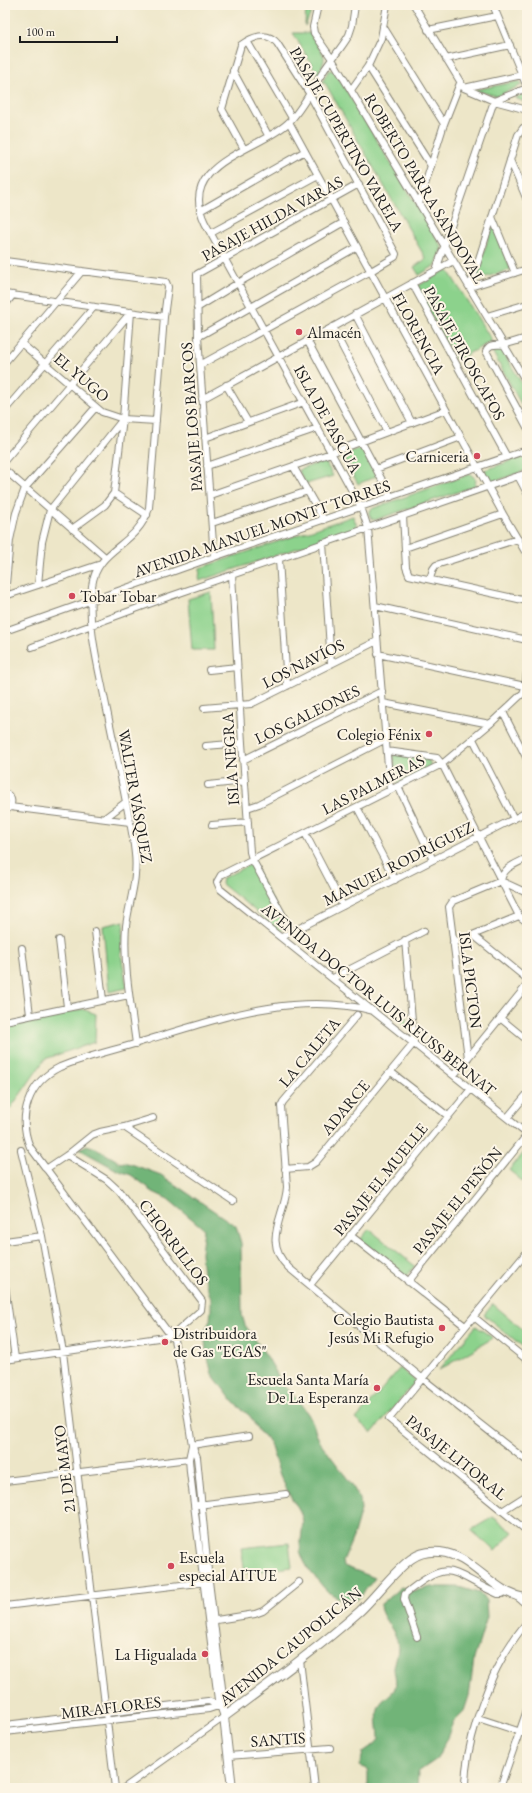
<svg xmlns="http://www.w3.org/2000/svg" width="532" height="1793" font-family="'EB Garamond',serif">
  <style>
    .green { fill: #8cd28c; stroke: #547754 }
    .forest { fill: #71b478; stroke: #46684a }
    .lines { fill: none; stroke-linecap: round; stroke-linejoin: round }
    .minor-casing { stroke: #848172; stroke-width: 8 }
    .major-casing { stroke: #848172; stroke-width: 10 }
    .minor { stroke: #fff; stroke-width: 6 }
    .major { stroke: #fff; stroke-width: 8 }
    .poi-dot { fill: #d1495b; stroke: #fcf5e5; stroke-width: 1.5 }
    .labels { text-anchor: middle; stroke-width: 4; stroke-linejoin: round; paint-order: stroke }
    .street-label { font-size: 16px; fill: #1c1c1c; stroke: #fcf5e5 }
    .poi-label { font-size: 16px; fill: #1c1c1c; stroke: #fcf5e5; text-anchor: end }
  </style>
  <rect width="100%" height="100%" fill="#fcf5e5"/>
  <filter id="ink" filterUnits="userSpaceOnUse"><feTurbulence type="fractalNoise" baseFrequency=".025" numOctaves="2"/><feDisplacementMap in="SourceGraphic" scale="8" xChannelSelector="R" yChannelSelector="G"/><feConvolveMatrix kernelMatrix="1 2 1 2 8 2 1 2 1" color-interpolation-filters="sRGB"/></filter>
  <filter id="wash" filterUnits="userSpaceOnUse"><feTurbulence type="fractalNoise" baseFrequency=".012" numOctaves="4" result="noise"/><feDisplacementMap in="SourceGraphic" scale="16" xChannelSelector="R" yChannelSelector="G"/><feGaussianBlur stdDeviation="0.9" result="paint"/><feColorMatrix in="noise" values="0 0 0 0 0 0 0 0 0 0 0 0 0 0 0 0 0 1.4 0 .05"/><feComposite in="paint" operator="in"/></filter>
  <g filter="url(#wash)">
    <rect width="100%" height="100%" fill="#ede6c8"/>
    <path class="green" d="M306,5H312L311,13L305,26Z
      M293,33H310L324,56V61L318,75Z
      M331,70L335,72L442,247L436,265L419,275L414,267L426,259L325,83H322L328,71Z
      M520,81L522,85L497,96L474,90Z
      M525,93L527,97V103L515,98Z
      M492,226L495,228L510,268V270L479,279L476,277Z
      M446,270L449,272L491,339V342L456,360L416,287Z
      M500,347L527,392V415L492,351L493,348Z
      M361,448L377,476L358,484L342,455Z
      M527,455V470L490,483L487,481L483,473L485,470Z
      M325,461L333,476L306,484L298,470Z
      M470,474L476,479L475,486L375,520L372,519L369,515L371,509Z
      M353,516L358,528L199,581L200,568Z
      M211,592L214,650H192L188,599Z
      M393,754L429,760L431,767L397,784Z
      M253,863L287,928L280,931L222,884L223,878Z
      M124,921L121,954L127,988L109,992L103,926Z
      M405,1008L407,1029L393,1015Z
      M82,1009L96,1014L95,1042L45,1059L10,1109L5,1110V1028Z
      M527,1149V1185L509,1170Z
      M369,1229L415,1266L406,1276L360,1240Z
      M493,1304L527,1333V1350L484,1315Z
      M476,1326L493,1338L439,1370Z
      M400,1368L416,1381L372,1433L356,1419Z
      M493,1517L513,1532L495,1551L471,1530Z
      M289,1543L292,1567L245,1573L241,1548Z"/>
    <path class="forest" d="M87,1145L96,1148L121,1163L124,1162L134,1165L161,1175L236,1226L241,1243L242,1315L245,1325L268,1358L283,1385L297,1399L308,1414L313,1423L316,1433L320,1442L350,1482L360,1499L361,1510L353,1537L343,1561L344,1566L375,1578L359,1598L356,1600H343L333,1595L325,1589L309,1570L304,1561L300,1551L303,1521L300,1511L289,1494L280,1475L270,1444L264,1435L259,1432L250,1416L234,1403L212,1374L206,1351L205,1341V1331L210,1320L211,1310V1299L203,1274L201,1253L204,1229L168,1199L149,1190V1188L131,1175L117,1170L79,1149Z
      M401,1587L415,1591L431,1587H459L479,1593L484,1596L486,1601L487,1617L474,1659L469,1696L464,1711L453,1722L446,1741L437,1759L418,1772L417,1788H368V1770L360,1766L363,1752L376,1743L379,1739C379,1729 376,1719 378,1709C380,1700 390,1696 394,1690C398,1683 394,1675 394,1668C395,1661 398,1654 398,1647C398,1630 380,1619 380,1605Z"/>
  </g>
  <g filter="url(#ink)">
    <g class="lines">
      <defs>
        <path id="minor" d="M318,5L313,27L314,33L332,59L527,383
          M355,5L352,26L349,35C342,48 331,59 323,72C313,87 301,111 288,123C258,151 176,163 205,223L361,507L368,528L390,790
          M414,5L464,88L494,101L527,110
          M493,5L527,87
          M383,26L444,124
          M428,30L497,16
          M247,41L292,118
          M446,59L510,45
          M368,66L431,166
          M233,71L268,135
          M464,88L522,75
          M351,90L368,66L381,38L387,5
          M289,122L503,514L527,555
          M510,160L527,200
          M419,204L444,124L460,83
          M200,211L305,151
          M492,217L515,273
          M211,233L318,175
          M5,261L166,282L168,287L164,317L149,508C137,547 97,547 92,586C87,621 96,657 103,691C110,725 117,758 124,792C128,813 133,833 135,854C138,879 129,902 126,926C123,965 131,1005 136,1044
          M436,270L494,101L527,88
          M412,283L507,457
          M470,287L518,135L523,128L527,127
          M470,287L527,269
          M5,294L164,317
          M5,305L13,295
          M197,308L238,283L344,222
          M355,314L412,423
          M487,316L527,304
          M332,327L387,432
          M198,337L357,247
          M527,338C520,340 512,343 505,344C497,346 490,342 486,351L527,427
          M307,340L391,497
          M21,343L102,412L123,419L156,421
          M5,362L82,271
          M200,365L371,271L395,257L396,254L309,93L277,43C267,31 252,37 241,45L222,109L244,149
          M226,385L248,422
          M202,399L453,261
          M5,410L94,307
          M205,438L304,402
          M5,460L131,312
          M207,466L318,428
          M293,466L324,520
          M376,469L461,437
          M5,470L105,557
          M518,476L527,493
          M114,493L147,515
          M210,495L331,453L446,410
          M403,516L406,567L409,575L527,601
          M212,523L308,491
          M72,529L105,505L114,493L123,419L131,312
          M323,543L331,664
          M405,548L503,514
          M214,557L198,337L197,274L359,184
          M279,559L287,686
          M232,575L242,743L250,852L252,859L292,932
          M430,579L433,569L436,565L518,539
          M38,585L42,542L50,510L123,419
          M5,595L10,540L16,513L25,488L96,407
          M5,596L98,565
          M375,606L527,640
          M5,631L214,557L527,450
          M32,647L168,597L527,473
          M378,654L525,686
          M209,670L237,667
          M527,672L525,688L523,693L490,724L442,764L221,875L217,882L220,889L527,1134
          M383,703L490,724
          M204,708L251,704L377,641
          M503,712L527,759
          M473,739L514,819
          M206,746L242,743
          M387,751L437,758L442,764L519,916L527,922
          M243,760L382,691
          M208,785L245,781
          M398,786L433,860
          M5,793C11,796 13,801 10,807L5,811
          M10,807L130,822
          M357,807L395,880
          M247,808L259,804L386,739
          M105,818L126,802
          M212,825L248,822
          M305,833L343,906
          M501,881C503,867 516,864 527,858
          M501,881L527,893
          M95,931L103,1000
          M473,935L527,979
          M282,937L527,812
          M59,940L67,1007
          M453,943L519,916
          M22,948L30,1015
          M333,978L424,931
          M357,1015L283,1102L281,1106L287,1187C285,1217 261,1241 289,1268L423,1379L527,1461
          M500,1018L527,1040
          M5,1021L129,995
          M468,1058L449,907L453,901L501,881
          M391,1072L448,1116
          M454,1075L527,985
          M507,1118L527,1094
          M124,1127L153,1118
          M21,1150L42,1236L63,1352L115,1788
          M46,1169L67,1155L92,1135L100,1132L124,1127L233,1201
          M285,1169L308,1167L316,1162L414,1043L405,940
          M350,1235L465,1326
          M5,1241L42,1236
          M527,1252L389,1419L527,1531
          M408,1282L527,1135
          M310,1285L471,1089
          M5,1286L15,1358
          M474,1317L527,1360
          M5,1360L172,1336L201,1310L202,1301L119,1191L107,1180L67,1155
          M192,1445L189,1459L190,1472L218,1700L223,1714
          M192,1445L249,1436
          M5,1481L189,1459
          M198,1505L286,1494
          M502,1511L527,1495
          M516,1596L527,1605
          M5,1606L206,1582
          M210,1621L255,1614L263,1611L299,1582
          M417,1637L404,1599L405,1594C452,1555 451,1574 498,1594H502L507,1591
          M300,1660L315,1788
          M224,1717V1704L209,1581L197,1457L192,1445L180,1366L174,1340L30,1147C17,1115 29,1082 60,1067C87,1056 116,1050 144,1041C220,1018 295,991 374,1011
          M478,1718L527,1734
          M5,1725L208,1701L219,1705
          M5,1732L209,1709L221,1705
          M228,1756L330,1748
          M124,1788L224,1717
          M465,1788C465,1764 470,1742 477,1719C490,1680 500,1655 527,1622
          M500,1788L527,1710
          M524,1788L527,1780"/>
        <path id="major" d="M232,1788L224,1717C270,1683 317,1649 360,1611C377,1595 393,1572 411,1559C419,1553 430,1551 440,1552C473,1555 493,1595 527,1598"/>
      </defs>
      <use href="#minor" class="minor-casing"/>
      <use href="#major" class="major-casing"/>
      <use href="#minor" class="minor"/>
      <use href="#major" class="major"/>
    </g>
  </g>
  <g class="poi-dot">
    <circle cx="299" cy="332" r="4"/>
    <circle cx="477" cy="456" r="4"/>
    <circle cx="72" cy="596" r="4"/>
    <circle cx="429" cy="734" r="4"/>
    <circle cx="442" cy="1328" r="4"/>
    <circle cx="165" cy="1342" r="4"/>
    <circle cx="377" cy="1388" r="4"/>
    <circle cx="171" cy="1566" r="4"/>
    <circle cx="205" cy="1654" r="4"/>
  </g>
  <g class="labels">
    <g class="street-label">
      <text transform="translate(347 139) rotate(60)" y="6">PASAJE CUPERTINO VARELA</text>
      <text transform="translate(425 188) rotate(59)" y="6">ROBERTO PARRA SANDOVAL</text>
      <text transform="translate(272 218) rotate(-29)" y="6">PASAJE HILDA VARAS</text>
      <text transform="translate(419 333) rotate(61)" y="6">FLORENCIA</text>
      <text transform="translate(465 353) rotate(61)" y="6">PASAJE PIROSCAFOS</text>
      <text transform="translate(82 377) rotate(40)" y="6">EL YUGO</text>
      <text transform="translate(191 417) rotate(-94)" y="6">PASAJE LOS BARCOS</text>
      <text transform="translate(328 419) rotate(61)" y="6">ISLA DE PASCUA</text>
      <text transform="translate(262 528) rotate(-19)" y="6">AVENIDA MANUEL MONTT TORRES</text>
      <text transform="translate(303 663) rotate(-27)" y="6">LOS NAVÍOS</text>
      <text transform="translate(307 714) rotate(-26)" y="6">LOS GALEONES</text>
      <text transform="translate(230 759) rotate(-94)" y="6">ISLA NEGRA</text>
      <text transform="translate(373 784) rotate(-27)" y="6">LAS PALMERAS</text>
      <text transform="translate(136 796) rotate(80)" y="6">WALTER VÁSQUEZ</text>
      <text transform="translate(398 863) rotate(-27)" y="6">MANUEL RODRÍGUEZ</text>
      <text transform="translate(471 980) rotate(83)" y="6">ISLA PICTON</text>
      <text transform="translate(379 999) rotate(39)" y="6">AVENIDA DOCTOR LUIS REUSS BERNAT</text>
      <text transform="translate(309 1052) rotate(-50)" y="6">LA CALETA</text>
      <text transform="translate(345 1107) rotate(-50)" y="6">ADARCE</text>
      <text transform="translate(380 1179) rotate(-51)" y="6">PASAJE EL MUELLE</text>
      <text transform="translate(457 1200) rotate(-51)" y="6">PASAJE EL PEÑÓN</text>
      <text transform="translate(174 1242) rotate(53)" y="6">CHORRILLOS</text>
      <text transform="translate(457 1457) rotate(39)" y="6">PASAJE LITORAL</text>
      <text transform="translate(64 1469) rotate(-97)" y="6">21 DE MAYO</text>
      <text transform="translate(290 1646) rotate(-39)" y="6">AVENIDA CAUPOLICÁN</text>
      <text transform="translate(111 1707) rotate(-7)" y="6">MIRAFLORES</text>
      <text transform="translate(278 1739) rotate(-4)" y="6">SANTIS</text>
    </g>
    <g class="poi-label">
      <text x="307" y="338" text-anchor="start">Almacén</text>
      <text x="469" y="462">Carniceria</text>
      <text x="80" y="602" text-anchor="start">Tobar Tobar</text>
      <text x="421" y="740">Colegio Fénix</text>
      <text x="434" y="1325">Colegio Bautista<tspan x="434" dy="18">Jesús Mi Refugio</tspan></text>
      <text x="173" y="1339" text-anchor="start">Distribuidora<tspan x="173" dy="18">de Gas "EGAS"</tspan></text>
      <text x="369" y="1385">Escuela Santa María<tspan x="369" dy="18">De La Esperanza</tspan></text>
      <text x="179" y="1563" text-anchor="start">Escuela<tspan x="179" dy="18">especial AITUE</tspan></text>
      <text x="197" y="1660">La Higualada</text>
    </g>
  </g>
  <rect width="532" height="1793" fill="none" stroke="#fcf5e5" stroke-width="20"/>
  <path d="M20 36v6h97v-6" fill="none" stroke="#1c1c1c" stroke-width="2"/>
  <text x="26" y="36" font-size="12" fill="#1c1c1c" stroke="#fcf5e5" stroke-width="3" paint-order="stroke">100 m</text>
</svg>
